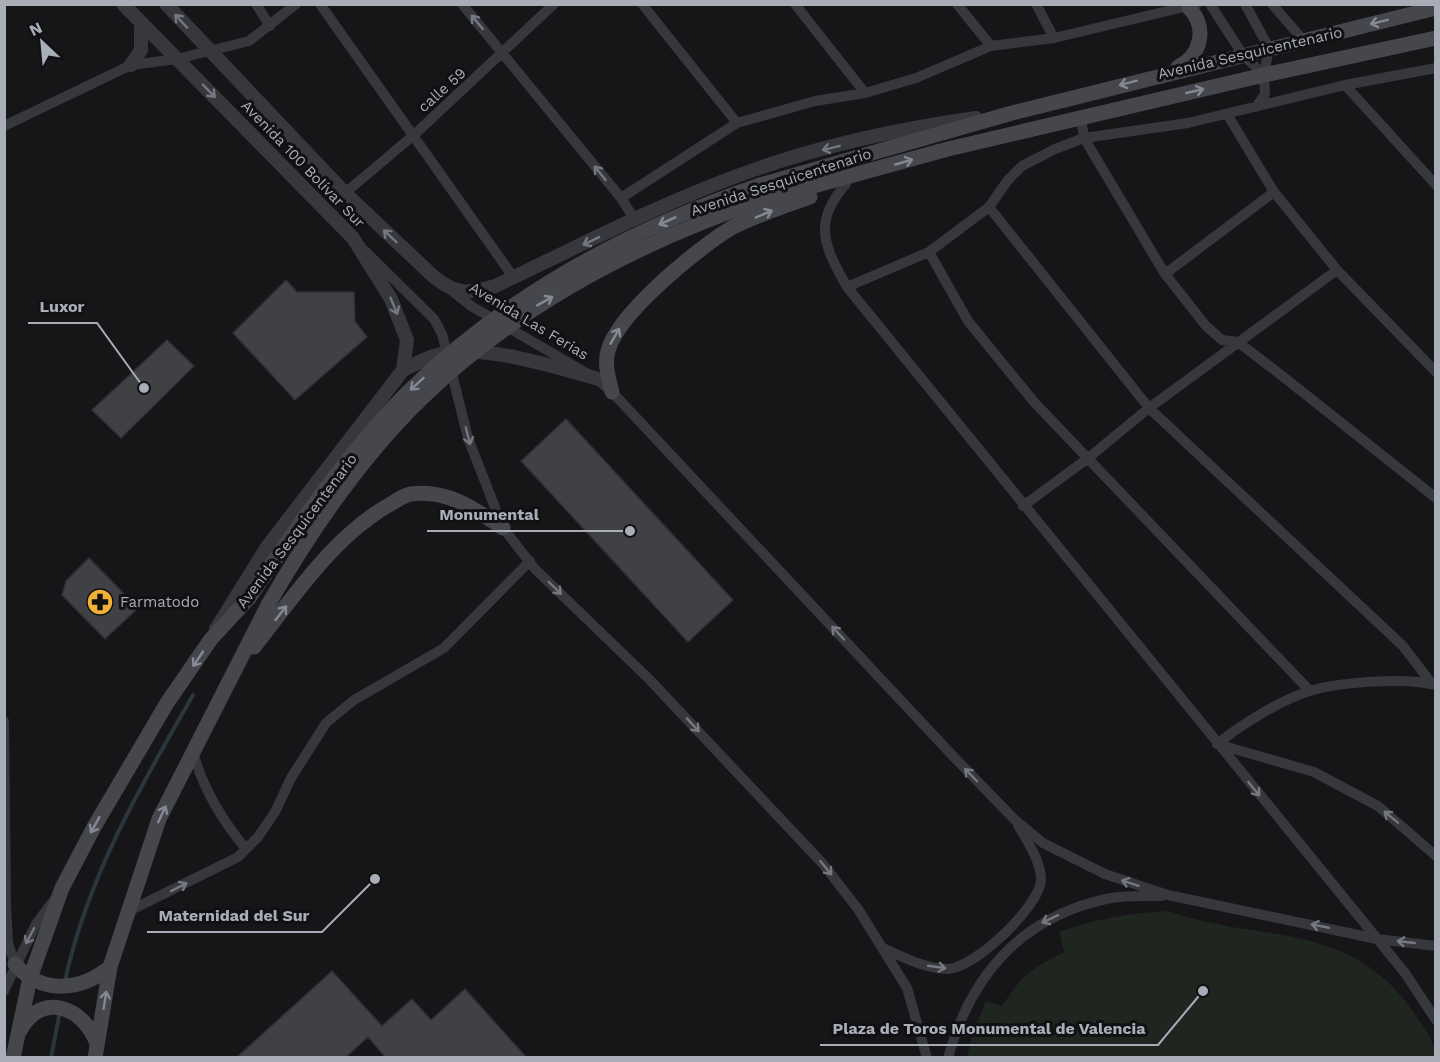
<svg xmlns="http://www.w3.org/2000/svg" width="1440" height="1062" font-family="'Work Sans',sans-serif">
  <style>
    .pitch { fill: #1e261f }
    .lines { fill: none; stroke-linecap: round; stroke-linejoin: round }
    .stream { stroke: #2c353c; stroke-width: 4 }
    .building { fill: #404145; stroke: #303034; stroke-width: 1.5 }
    .minor { stroke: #37383d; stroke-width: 10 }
    .tertiary { stroke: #37383d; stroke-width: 14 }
    .secondary { stroke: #45474d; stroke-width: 15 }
    .secondary-bridge { stroke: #45474d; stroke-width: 15 }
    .oneway { stroke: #757881 }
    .oneway2 { stroke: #858993 }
    .labels { text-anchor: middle; stroke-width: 6; stroke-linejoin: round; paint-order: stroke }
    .street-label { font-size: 15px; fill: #a8adb8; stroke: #111113 }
    .poi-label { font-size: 15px; fill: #a8adb8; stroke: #111113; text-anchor: start }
    .leader { fill: none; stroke: #a8adb8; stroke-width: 2 }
    .callout-dot { fill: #a8adb8; stroke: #111113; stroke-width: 2 }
    .callout-label { font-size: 16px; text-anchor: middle; font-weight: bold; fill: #a8adb8; stroke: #111113; stroke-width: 6; stroke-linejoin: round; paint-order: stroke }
  </style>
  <rect width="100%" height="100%" fill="#161618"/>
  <path class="pitch" d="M1168,911C1260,944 1350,919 1414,1013C1423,1027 1436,1041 1435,1057H967L972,1035L986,1001L1002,1006C1023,974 1030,970 1064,952L1059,932C1095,919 1129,913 1168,911Z"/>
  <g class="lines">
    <path class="stream" d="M65,981C87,878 141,785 193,695
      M51,1058L60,1011"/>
  </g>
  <path class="building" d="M286,280L297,292H354L355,321L367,337L295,400L233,333Z
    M167,340L194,366L121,438L92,410Z
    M566,419L733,600L688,642L521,461Z
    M89,558L138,608L105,639L62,595L66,581Z
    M332,971L382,1026L412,999L431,1020L465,989L527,1058H386L368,1037L345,1058H236Z"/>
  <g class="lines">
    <path class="minor" d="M256,4L270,26
      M320,4L514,278
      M462,4L621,198L635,220
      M642,4L737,123
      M795,4L865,93
      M957,4L991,46
      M1036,4L1054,38
      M1210,4L1243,55L1264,75
      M1245,4L1269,48L1264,75L1265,94L1256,107
      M1272,4L1303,40
      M1345,85L1436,185
      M1227,114L1274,192L1337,270L1436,372
      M1081,118L1084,138L1165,274L1206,326L1222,340L1238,342L1281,375L1436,498
      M4,126L131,65L177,59L249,41L296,4
      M846,184C812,222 824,246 847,287L1405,973L1436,1020
      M345,193L415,134L554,4
      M621,198L737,123L815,101L865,93L916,78L991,46L1054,38L1197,4
      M989,207L1149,408L1403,646L1432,684
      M365,251L434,319L442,334L468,438L503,528L535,569L649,679L823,864L858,909L907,988L927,1058
      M929,252L968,321L1034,402L1310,691
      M1165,274L1274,192
      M847,287L929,252L989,207L1008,180L1022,166L1055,149L1084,138L1188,123L1345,85L1436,68
      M450,289L471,306L595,378L612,392L952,755L1014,819L1043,843L1105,874L1168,895L1377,939L1436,946
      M1023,506L1087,459L1149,408L1337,270
      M4,721L6,907L8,943L15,964
      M1217,744L1314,772L1378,806L1436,856
      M1217,744C1241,725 1280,700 1310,691C1339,682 1406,677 1435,685
      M193,752C203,789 221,819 246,849
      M127,912L238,857L258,837L275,812L291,778L326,723L354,700L444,648L530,561
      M883,948C903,957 925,969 948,969C975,968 1040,906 1041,880C1041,861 1027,841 1018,825
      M4,991L36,924L54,900
      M948,1058C971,973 1024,915 1111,898C1127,895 1145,896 1162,896"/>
    <path class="tertiary" d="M123,4L353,238L391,299L407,340L403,370L267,547L216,629
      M166,4L345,193L434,277C457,295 468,294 495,286C578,247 659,204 745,173C819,146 898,129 976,118
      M131,65L141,50V24
      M403,370C417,363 430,356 446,353C487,346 554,366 595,378"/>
    <path class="secondary" d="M1178,67C1201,56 1208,27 1189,8
      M760,185L1012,113L1436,8
      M766,199L948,149L1264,75L1436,38
      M612,392C609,380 604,364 608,351C617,314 700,246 733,227C757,215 784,206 810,197
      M254,647C295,595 335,534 394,502C399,499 405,495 411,494C447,489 475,509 503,528
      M15,964C41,995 81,991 110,967
      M20,1031C40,991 84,1006 97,1044
      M13,1058L30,978L62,888L94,827L167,703L211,639L249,598
      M95,1058L110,967L159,819L268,605"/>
    <path class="secondary-bridge" d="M249,598C297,527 346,454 407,393C506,296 629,229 760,185
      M268,605C311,530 360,458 422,398C518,305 641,241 766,199"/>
  </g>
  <defs><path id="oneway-shaft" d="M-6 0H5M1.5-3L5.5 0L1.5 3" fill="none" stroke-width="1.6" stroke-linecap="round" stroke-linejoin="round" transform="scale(1.5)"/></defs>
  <g class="oneway">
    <use href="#oneway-shaft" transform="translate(181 21) rotate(-133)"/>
    <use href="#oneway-shaft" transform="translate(477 22) rotate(-130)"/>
    <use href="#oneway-shaft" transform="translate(209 91) rotate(46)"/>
    <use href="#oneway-shaft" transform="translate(831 148) rotate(166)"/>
    <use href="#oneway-shaft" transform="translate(600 173) rotate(-129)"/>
    <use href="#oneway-shaft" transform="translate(390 236) rotate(-137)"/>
    <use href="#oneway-shaft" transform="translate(591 241) rotate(154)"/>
    <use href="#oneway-shaft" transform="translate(394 306) rotate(67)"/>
    <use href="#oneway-shaft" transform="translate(468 436) rotate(75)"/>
    <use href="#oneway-shaft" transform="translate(555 588) rotate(44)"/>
    <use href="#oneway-shaft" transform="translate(838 633) rotate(-133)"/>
    <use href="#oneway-shaft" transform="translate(693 725) rotate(47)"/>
    <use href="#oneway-shaft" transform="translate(971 775) rotate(-134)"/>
    <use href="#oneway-shaft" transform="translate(1254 789) rotate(51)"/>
    <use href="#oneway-shaft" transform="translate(1391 817) rotate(-141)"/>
    <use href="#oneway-shaft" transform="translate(826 868) rotate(51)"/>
    <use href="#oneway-shaft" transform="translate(1130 883) rotate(-162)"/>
    <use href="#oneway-shaft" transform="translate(179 887) rotate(-27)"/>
    <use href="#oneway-shaft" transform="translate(1050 919) rotate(155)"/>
    <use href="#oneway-shaft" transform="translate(1320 926) rotate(-169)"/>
    <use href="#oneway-shaft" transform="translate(30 936) rotate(118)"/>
    <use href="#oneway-shaft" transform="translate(1406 942) rotate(-174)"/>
    <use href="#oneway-shaft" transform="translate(937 967) rotate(8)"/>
  </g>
  <g class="oneway2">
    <use href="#oneway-shaft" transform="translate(1379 22) rotate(166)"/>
    <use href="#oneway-shaft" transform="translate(1128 83) rotate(165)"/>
    <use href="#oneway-shaft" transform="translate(1195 91) rotate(-13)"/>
    <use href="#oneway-shaft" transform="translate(904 162) rotate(-16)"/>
    <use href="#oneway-shaft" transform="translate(764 214) rotate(-23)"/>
    <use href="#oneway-shaft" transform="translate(667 221) rotate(156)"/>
    <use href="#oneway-shaft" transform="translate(545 301) rotate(-29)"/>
    <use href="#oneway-shaft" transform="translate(615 336) rotate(-60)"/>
    <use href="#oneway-shaft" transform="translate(417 384) rotate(137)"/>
    <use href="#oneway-shaft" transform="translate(281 613) rotate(-52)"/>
    <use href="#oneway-shaft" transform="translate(198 659) rotate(124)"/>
    <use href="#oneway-shaft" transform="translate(162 814) rotate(-65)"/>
    <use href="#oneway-shaft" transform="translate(95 825) rotate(119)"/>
    <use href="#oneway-shaft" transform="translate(105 1000) rotate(-81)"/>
  </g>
  <defs>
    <symbol id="pharmacy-disc" viewBox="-11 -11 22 22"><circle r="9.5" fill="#f2b134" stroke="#111113"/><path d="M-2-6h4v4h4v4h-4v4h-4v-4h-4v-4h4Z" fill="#111"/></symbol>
  </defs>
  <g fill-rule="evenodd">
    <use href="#pharmacy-disc" x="85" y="587" width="30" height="30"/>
  </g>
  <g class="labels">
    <g class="street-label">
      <text transform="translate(1250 53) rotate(-13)" y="5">Avenida Sesquicentenario</text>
      <text transform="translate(442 90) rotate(-42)" y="5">calle 59</text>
      <text transform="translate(303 164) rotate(46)" y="5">Avenida 100 Bolívar Sur</text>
      <text transform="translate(781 182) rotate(-18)" y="5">Avenida Sesquicentenario</text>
      <text transform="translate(529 321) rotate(31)" y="5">Avenida Las Ferias</text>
      <text transform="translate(297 531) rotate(-53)" y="5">Avenida Sesquicentenario</text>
    </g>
    <g class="poi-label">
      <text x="120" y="607">Farmatodo</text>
    </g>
  </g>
  <path class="leader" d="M144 388L97 323H28M630 531L551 531H427M375 879L322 932H147M1203 991L1158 1045H820"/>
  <g class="callout-dot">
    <circle cx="144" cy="388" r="6"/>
    <circle cx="630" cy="531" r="6"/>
    <circle cx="375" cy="879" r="6"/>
    <circle cx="1203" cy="991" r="6"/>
  </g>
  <g class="callout-label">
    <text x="62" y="312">Luxor</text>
    <text x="489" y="520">Monumental</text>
    <text x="234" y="921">Maternidad del Sur</text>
    <text x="989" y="1034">Plaza de Toros Monumental de Valencia</text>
  </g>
  <rect width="1440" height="1062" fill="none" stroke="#a8adb8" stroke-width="12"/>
  <g transform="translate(42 42) rotate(334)" stroke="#111113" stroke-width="4.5" paint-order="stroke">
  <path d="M0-4.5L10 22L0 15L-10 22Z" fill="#a8adb8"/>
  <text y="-9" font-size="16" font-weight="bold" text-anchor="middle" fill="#a8adb8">N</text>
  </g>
</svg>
